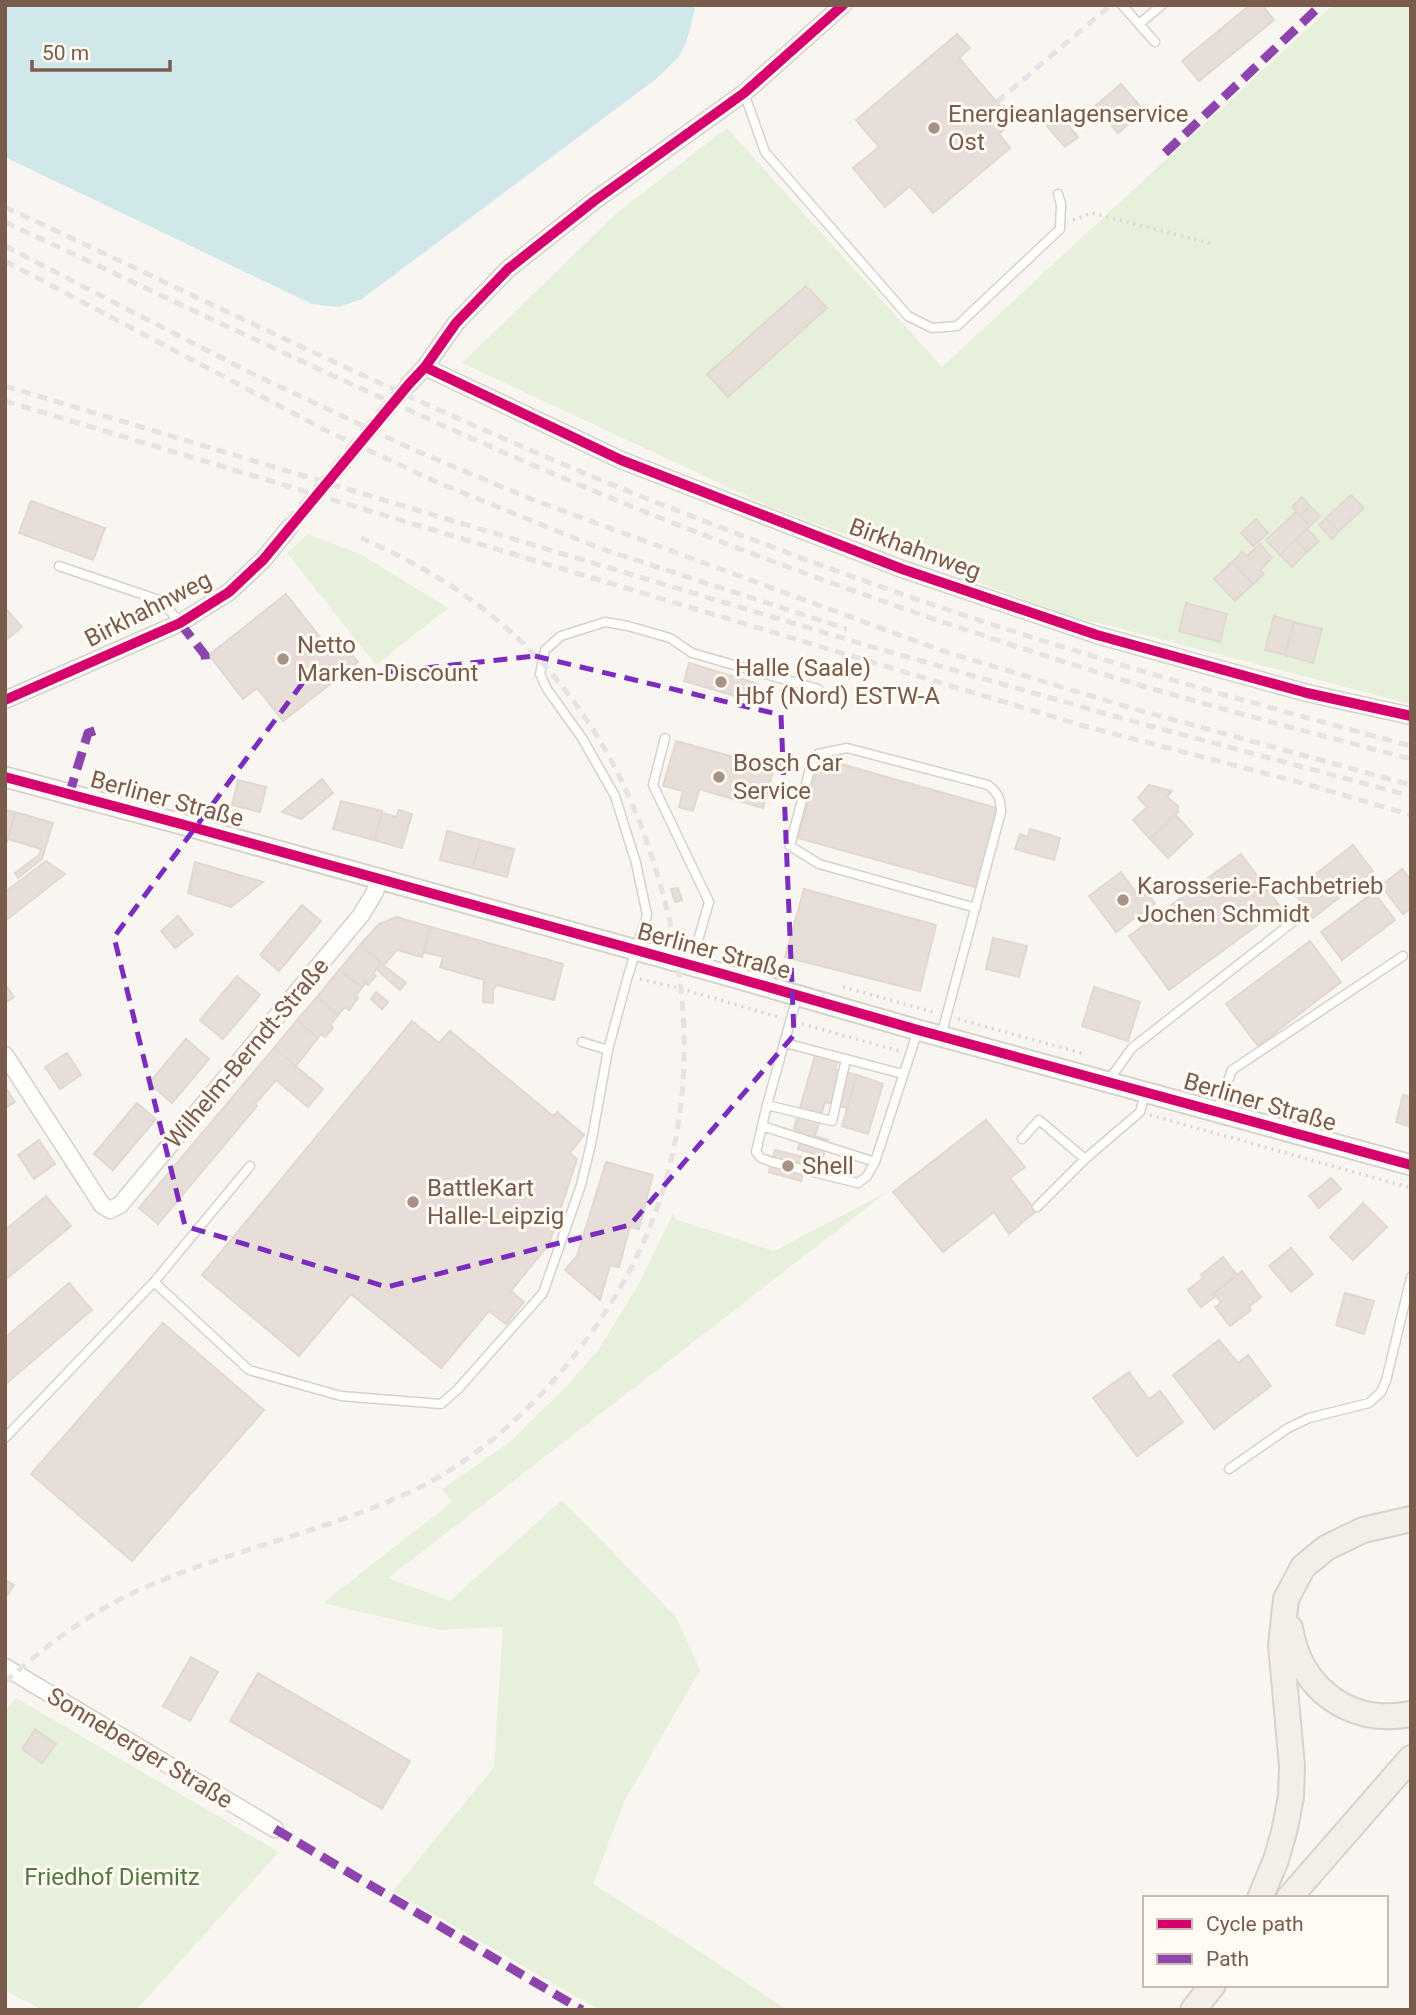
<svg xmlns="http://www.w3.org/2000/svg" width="1416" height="2015" font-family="Roboto,sans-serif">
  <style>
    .green { fill: #e7f0db }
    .water { fill: #d0e8ea }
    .building { fill: #e6ded7; stroke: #e2d8d2; stroke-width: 2 }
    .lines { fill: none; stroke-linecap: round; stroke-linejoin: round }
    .minor-tunnel { stroke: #d9cfc7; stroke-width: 16; stroke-dasharray: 16 8; stroke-linecap: butt }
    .service-casing { stroke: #d7d1cb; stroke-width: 11 }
    .minor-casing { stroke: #d7d1cb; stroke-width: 19 }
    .tertiary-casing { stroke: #d7d1cb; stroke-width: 23 }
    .primary-casing { stroke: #dad1cc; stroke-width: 28 }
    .path { stroke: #dcd5d0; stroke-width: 3.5; stroke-dasharray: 2 5; stroke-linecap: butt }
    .service { stroke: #fefefd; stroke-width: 8 }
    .minor { stroke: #fefefd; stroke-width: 16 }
    .tertiary { stroke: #fefefd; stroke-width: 19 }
    .primary { stroke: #f3eee8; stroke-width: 24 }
    .rail { stroke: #e6e3e7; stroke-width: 5; stroke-dasharray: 10 7; stroke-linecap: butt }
    .quiet { stroke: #8e44ad; stroke-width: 9; stroke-dasharray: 18 9; stroke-linecap: butt }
    .cycleway-casing { stroke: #fffaf3; stroke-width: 15 }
    .cycleway { stroke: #d6006c; stroke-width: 10 }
    .marked { fill: none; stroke: #7b2cbf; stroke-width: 5; stroke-dasharray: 14 9; stroke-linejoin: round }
    .poi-dot { fill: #a69286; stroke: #fffaf3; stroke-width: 2.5 }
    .labels { text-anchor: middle; stroke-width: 6; stroke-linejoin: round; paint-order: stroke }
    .poi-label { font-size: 24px; fill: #7a5c4d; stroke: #fffaf3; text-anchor: start }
    .street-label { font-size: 24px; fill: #7a5c4d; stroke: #fffaf3 }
    .park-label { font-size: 24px; fill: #537a41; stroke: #fffaf3 }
  </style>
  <rect width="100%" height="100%" fill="#f9f5f0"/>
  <path class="green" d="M1333,5H1411V704L1064,614L771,507L462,363L619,211L727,128L942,367Z
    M308,534L362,555L448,608L376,665L287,553Z
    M887,1192L388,1578L450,1601L562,1500L676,1617L700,1670L625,1800L593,1884L716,1962L787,2010H599L393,1891L494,1767L503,1627L439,1630L323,1603L452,1502L442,1489L510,1442L567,1386L599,1349L637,1287L673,1214L677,1220L774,1251Z
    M16,1698L279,1852L136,2010H43L5,1991V1710Z"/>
  <path class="water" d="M5,5H694L695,10L686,43L678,58L656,79L362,299L338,307L312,304L5,157Z"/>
  <path class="building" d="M1250,5H1262L1274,20L1199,81L1182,61Z
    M957,34L970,48L959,58L1013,121L999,134L1010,148L933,213L910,186L885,207L853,168L879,147L856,120Z
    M1121,84L1144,111L1118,133L1095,106Z
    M1060,115L1078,137L1065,147L1047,126Z
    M806,286L827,308L728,397L707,374Z
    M1351,495L1364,508L1339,531L1326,518Z
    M1302,497L1310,506L1300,516L1292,507Z
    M31,501L105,528L93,560L19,533Z
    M1310,506L1320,516L1310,526L1300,516Z
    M1296,512L1310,526L1280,555L1266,540Z
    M1326,518L1339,531L1332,539L1319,525Z
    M1256,519L1268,533L1253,546L1241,533Z
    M1307,529L1319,541L1307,552L1296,540Z
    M1296,540L1307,552L1292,567L1280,555Z
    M1260,544L1272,558L1260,570L1264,574L1253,584L1232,562L1242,552L1247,556Z
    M1232,562L1253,584L1235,601L1214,579Z
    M286,594L327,646L338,637L358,662L283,721L257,688L243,699L209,655Z
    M1186,603L1227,614L1220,642L1179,631Z
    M5,608L22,627L5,641Z
    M1274,616L1294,622L1285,655L1265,650Z
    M1294,622L1322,629L1313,663L1285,655Z
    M689,663L758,684L752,701L684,681Z
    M676,741L774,768L763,808L699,789L693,811L679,807L683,791L663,786Z
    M820,758L1000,809L978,888L798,838Z
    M322,779L333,793L301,819L282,812Z
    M238,780L266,787L260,812L232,805Z
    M1149,785L1172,791L1167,797L1178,806V812L1150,839L1133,820L1147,807L1138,798Z
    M341,801L382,811L374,840L333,829Z
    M5,810L15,812L7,842L5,841Z
    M399,810L412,814L402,848L374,840L382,813L396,817Z
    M15,812L53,823L42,859L18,878L15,873L39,855L41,849L8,839Z
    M1176,815L1193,834L1168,858L1150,839Z
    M1030,829L1060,838L1054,860L1015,849L1020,834L1028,837Z
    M447,831L480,840L473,868L440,860Z
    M480,840L514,849L507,877L473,868Z
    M1353,845L1373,871L1313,918L1293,892Z
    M1241,854L1281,908L1169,990L1129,936Z
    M46,861L65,874L5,921V892Z
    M195,862L263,882L231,907L188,893Z
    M1402,869L1411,880V908L1403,914L1381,886Z
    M1121,872L1139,897L1147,892L1155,903L1116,932L1089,896Z
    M678,888L682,900L675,902L671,889Z
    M804,889L936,925L920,991L785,957Z
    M1374,892L1395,920L1342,960L1321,932Z
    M302,905L321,921L279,971L260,955Z
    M178,916L193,934L175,948L161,931Z
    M396,917L431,927L422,957L397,950L384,965L360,945L379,924Z
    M431,927L563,964L554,1000L497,985L493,990V1003L483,1002L484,980L440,967L443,957L424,952Z
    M993,938L1027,946L1019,977L986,969Z
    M1310,941L1341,982L1258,1046L1226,1004Z
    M360,945L381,963L373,974L376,976L368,985L365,983L362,988L339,970Z
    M381,963L406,983L400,990L376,969Z
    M339,970L362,988L356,995L358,998L349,1010L345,1007L338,1015L317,997Z
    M237,976L260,995L223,1039L200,1020Z
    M5,984L14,997L5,1003Z
    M1094,987L1140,1002L1128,1041L1082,1026Z
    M376,992L388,1002L382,1009L371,999Z
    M317,997L338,1015L331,1024L333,1028L325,1037L321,1034L318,1038L297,1020Z
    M297,1020L318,1038L296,1066L274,1048Z
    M412,1021L439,1043L450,1031L553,1116L557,1112L584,1135L570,1153L577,1159L549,1244L511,1291L524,1302L506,1324L489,1311L441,1368L351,1294L299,1356L202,1275Z
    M186,1039L209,1059L172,1103L149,1083Z
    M274,1048L323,1089L308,1107L276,1080L255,1104L257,1106L158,1224L139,1208Z
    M67,1053L81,1075L60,1089L45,1067Z
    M815,1055L838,1061L835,1069L857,1075L847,1108L825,1102L815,1136L828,1140L823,1157L798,1149L803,1132L794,1129Z
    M857,1075L883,1084L868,1134L842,1126Z
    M5,1087L15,1102L5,1108Z
    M1403,1095L1411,1097V1127L1396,1122Z
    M137,1103L156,1119L113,1170L94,1154Z
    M986,1120L1025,1167L1010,1178L1036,1211L1009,1234L994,1212L943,1252L893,1192Z
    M39,1140L55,1164L34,1179L18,1155Z
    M775,1150L807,1158L801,1181L769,1172Z
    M606,1162L653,1175L639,1229L630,1227L619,1267L610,1265L600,1300L565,1270L577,1256Z
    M1331,1178L1341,1189L1319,1208L1309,1196Z
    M46,1196L71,1226L5,1280V1230Z
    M1363,1203L1387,1227L1353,1260L1330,1237Z
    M1291,1248L1313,1274L1291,1292L1269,1266Z
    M1223,1257L1237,1275L1214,1293L1216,1296L1201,1307L1188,1290L1203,1278L1201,1275Z
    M1242,1271L1261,1297L1249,1307L1251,1310L1230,1326L1215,1307L1221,1303L1214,1293Z
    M69,1283L92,1310L7,1383L5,1338Z
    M1345,1293L1374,1301L1364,1334L1336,1325Z
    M163,1323L264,1410L132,1561L31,1474Z
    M1219,1340L1238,1363L1248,1355L1271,1386L1214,1429L1173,1375Z
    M1129,1372L1149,1399L1160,1391L1183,1422L1137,1456L1093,1398Z
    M5,1580L14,1585L5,1598Z
    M191,1657L218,1672L190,1721L163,1706Z
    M258,1673L410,1761L382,1809L230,1721Z
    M35,1729L56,1744L42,1763L22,1749Z"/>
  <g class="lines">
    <path class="minor-tunnel" d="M289,528L409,384"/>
    <defs>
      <path id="service" d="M1122,5L1155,42
        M1139,24L1162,5
        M744,93L765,152L908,316L932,328L957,326L1060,229L1061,204L1058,194
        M59,566L162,601L180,623
        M665,738L653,785L709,902L691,965
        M797,997L767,1105L832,1121L846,1059
        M941,1036L1001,812C1001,799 998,793 988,785L847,748L818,754L812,761L790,846L819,864L976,908
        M582,1042L608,1050
        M785,1043L903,1074
        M1108,1081L1132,1048L1294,921
        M767,1105L762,1126L875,1162L918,1030
        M1217,1111L1232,1070L1403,956
        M762,1126L756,1152L761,1158L772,1162L858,1183L867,1176L875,1162
        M1022,1139L1039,1120L1085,1159
        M250,1166L154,1282L249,1370L341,1396L441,1404L458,1389L543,1293L581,1185L591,1144L608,1050L628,976L647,915L636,863L615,796L582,738L547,689L540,674L545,650L561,636L605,622L628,626L670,638L692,653L818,689
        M1037,1207L1085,1159L1140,1112L1145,1094
        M5,1438L154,1282
        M1229,1469L1288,1428L1309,1418L1369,1403L1381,1392L1386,1381L1411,1277"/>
      <path id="minor" d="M425,367L621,460L902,569L1097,635L1307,693L1411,716
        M409,384L425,367L456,323L508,269L594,201L744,93L843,5
        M5,700L180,623L229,592L263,560L289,528
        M5,1055L102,1205L110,1210L120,1205L361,915L375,892L378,880
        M5,1667L275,1829"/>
      <path id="tertiary" d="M5,777L181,824L719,973L918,1030L1411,1165"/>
      <path id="primary" d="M1290,1628C1300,1689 1350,1726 1411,1714
        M1260,1898L1276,1860L1284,1832L1291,1797L1292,1766L1281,1645L1286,1599L1303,1567L1326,1548L1363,1530L1411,1519
        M1289,1898L1411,1758
        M1193,2010L1213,1985"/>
    </defs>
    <use href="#service" class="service-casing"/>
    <use href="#minor" class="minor-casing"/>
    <use href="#tertiary" class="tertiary-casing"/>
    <use href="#primary" class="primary-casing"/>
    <path class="path" d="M1073,220L1092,213L1213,244
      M640,979L682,989L778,1017
      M843,987L934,1012
      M958,1019L1085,1054
      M802,1024L899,1051
      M1150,1115L1411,1188"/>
    <use href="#service" class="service"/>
    <use href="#minor" class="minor"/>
    <use href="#tertiary" class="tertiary"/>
    <use href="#primary" class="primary"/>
    <path class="rail" d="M997,102L1111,5
      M5,207C216,305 424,409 640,496C767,546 895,594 1025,635C1152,676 1282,711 1411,746
      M5,222C213,319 420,420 633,507C794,572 959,630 1126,681C1220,709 1316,734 1411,759
      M5,246L247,371L412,449L531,499L943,651L1131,708L1411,785
      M5,261L325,430L439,483L599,548L847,629
      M5,386L869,646L1128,720L1411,796
      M5,401L1084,726L1306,784L1411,815
      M5,1682C45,1646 92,1611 141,1589C229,1550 325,1532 412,1491C466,1466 515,1424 554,1380C680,1236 712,1069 661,887C615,721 520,606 361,538"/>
    <path class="quiet" d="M1165,153L1321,5
      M180,623L205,655L206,667
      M69,795L88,733L100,729
      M275,1829L582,2010"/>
    <defs>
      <path id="cycleway" d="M425,367L621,460L902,569L1097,635L1307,693L1411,716
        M5,700L180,623L229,592L263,560L409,384L425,367L456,323L508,269L594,201L744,93L843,5
        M5,777L181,824L719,973L918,1030L1411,1165"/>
    </defs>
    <use href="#cycleway" class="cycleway-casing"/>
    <use href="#cycleway" class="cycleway"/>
  </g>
  <path class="marked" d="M535,656L781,715L794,1035L630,1225L387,1287L185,1226L114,937L304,681Z"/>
  <g class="poi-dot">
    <circle cx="934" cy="128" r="7"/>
    <circle cx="283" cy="659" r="7"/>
    <circle cx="721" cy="682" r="7"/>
    <circle cx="719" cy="777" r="7"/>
    <circle cx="1123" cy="900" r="7"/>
    <circle cx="788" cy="1166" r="7"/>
    <circle cx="413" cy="1202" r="7"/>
  </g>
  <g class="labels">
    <g class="poi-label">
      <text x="948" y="122">Energieanlagenservice<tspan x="948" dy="28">Ost</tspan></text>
      <text x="297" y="653">Netto<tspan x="297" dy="28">Marken-Discount</tspan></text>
      <text x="735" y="676">Halle (Saale)<tspan x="735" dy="28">Hbf (Nord) ESTW-A</tspan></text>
      <text x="733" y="771">Bosch Car<tspan x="733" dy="28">Service</tspan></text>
      <text x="1137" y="894">Karosserie-Fachbetrieb<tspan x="1137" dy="28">Jochen Schmidt</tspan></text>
      <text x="802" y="1174">Shell</text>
      <text x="427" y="1196">BattleKart<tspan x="427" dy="28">Halle-Leipzig</tspan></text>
    </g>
    <g class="street-label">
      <text transform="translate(915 549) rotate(20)" y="8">Birkhahnweg</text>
      <text transform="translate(148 609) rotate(-27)" y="8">Birkhahnweg</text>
      <text transform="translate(167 799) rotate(15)" y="8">Berliner Straße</text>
      <text transform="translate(714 951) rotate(15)" y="8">Berliner Straße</text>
      <text transform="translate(247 1053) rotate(-50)" y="8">Wilhelm-Berndt-Straße</text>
      <text transform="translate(1260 1102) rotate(16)" y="8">Berliner Straße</text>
      <text transform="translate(140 1748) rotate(31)" y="8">Sonneberger Straße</text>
    </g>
    <g class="park-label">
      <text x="112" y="1885">Friedhof Diemitz</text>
    </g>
  </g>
  <rect width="1416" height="2015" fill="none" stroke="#7a5c4d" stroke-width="14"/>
  <rect x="1143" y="1896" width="245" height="91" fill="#fffaf3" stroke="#cabbb1" stroke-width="2"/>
  <rect x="1157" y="1919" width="35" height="10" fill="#d6006c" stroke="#cabbb1" stroke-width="2"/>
  <text x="1206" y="1931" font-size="21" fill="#7a5c4d">Cycle path</text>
  <rect x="1157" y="1954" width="35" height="10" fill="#8e44ad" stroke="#cabbb1" stroke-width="2"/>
  <text x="1206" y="1966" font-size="21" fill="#7a5c4d">Path</text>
  <path d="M32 60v10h138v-10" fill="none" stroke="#7a5c4d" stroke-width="3.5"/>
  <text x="42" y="60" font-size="21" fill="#7a5c4d" stroke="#fffaf3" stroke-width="5" paint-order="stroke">50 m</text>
</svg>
